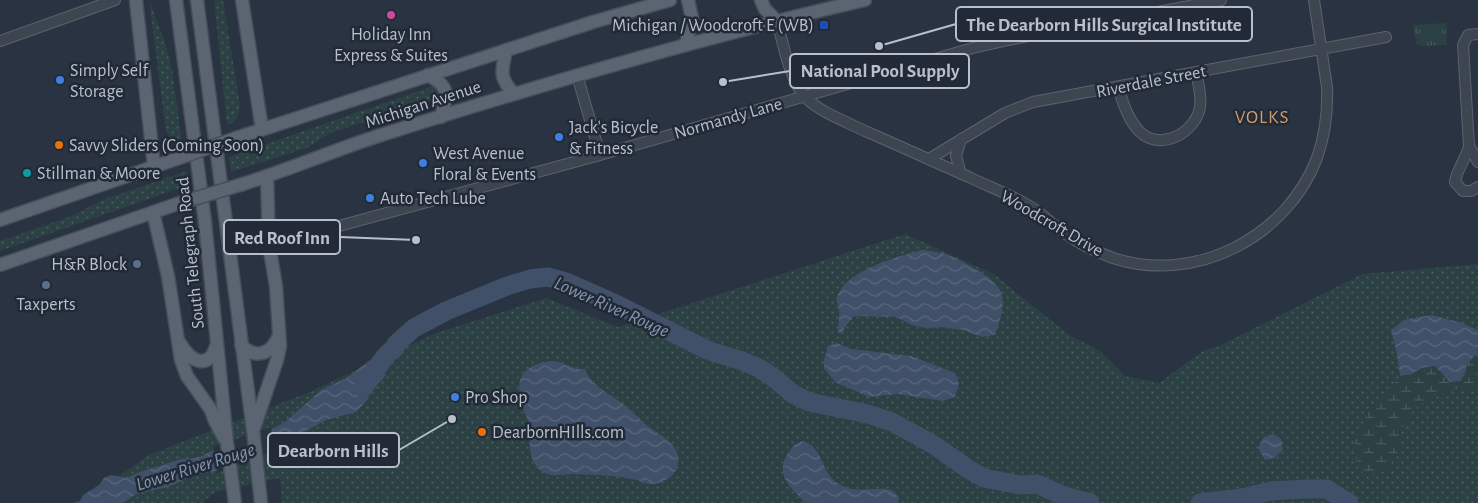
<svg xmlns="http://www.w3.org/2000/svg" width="1478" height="503" font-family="'Alegreya Sans',sans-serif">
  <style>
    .grass { fill: url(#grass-dots) }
    .wetland { fill: url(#wetland-marsh) }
    .park { fill: url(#park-tufts) }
    .water { fill: url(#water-waves) }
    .pier { fill: #293341 }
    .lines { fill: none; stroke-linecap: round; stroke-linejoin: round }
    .river { stroke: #405069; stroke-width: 19 }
    .minor-casing { stroke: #5b636e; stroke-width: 12 }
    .major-casing { stroke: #474e5a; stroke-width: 15 }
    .minor { stroke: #3d4551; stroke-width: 10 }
    .major { stroke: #5b6471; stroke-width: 12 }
    .major-bridge-casing { stroke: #474e5a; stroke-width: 15; stroke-linecap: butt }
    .major-bridge { stroke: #5b6471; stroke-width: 12 }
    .hotel-dot { fill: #d1479c; stroke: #212a36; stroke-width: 2 }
    .transit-dot { fill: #1a4fb4; stroke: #212a36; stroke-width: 2 }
    .shop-dot { fill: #3f7fe0; stroke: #212a36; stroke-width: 2 }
    .food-dot { fill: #e8710a; stroke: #212a36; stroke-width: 2 }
    .culture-dot { fill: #0f9aa8; stroke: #212a36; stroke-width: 2 }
    .service-dot { fill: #5c6f8a; stroke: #212a36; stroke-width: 2 }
    .labels { text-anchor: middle; stroke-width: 5; stroke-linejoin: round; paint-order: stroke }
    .poi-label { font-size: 18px; fill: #bac0cb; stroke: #212a36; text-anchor: start }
    .street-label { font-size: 18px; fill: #bac0cb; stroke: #212a36 }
    .neighbourhood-label { font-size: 19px; letter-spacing: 1px; fill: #cf9b71; stroke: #212a36 }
    .water-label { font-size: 19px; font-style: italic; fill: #8496b0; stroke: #212a36 }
    .leader { fill: none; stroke: #bac0cb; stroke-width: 2 }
    .callout-dot { fill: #bac0cb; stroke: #212a36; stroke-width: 2 }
    .callout { fill: #212a36; stroke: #bac0cb; stroke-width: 2 }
    .callout-label { font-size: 19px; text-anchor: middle; font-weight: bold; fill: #bac0cb }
  </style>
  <defs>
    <pattern id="grass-dots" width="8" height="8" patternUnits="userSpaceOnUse" patternTransform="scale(1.25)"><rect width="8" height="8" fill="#2c4143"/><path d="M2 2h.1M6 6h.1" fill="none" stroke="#485b5d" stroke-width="1.8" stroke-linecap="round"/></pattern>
    <pattern id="wetland-marsh" width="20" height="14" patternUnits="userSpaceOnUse" patternTransform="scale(1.25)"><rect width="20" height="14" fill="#2c4143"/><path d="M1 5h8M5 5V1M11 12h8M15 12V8" fill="none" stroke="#485b5d"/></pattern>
    <pattern id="park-tufts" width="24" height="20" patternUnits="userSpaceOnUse" patternTransform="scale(1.25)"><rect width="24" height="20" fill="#2c4143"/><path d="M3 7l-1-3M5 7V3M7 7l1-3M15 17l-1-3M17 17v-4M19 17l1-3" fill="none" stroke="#485b5d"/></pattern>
    <pattern id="water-waves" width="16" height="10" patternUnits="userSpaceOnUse" patternTransform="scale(1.25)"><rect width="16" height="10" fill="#405069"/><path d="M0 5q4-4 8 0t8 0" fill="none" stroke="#5a677d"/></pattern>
  </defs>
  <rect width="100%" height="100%" fill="#293341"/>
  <path class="grass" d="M149,0L164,39L172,69L182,143L171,140L166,131Z
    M214,0H223L240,105C239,116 236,121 227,126Z
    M433,86L438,88L440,94L436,99L330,133L307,148L231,172L229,157Z
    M187,171L189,185L0,251V241L72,216L102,200Z
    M905,234L994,274L1069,335L1099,350L1125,376L1159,383L1204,350L1219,346L1362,274L1478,264V503H282L280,478L215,492L202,503H80L149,455L307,393L436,333L546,298L618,327Z"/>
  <path class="wetland" d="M1476,355H1478V388L1456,389L1431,397L1413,410L1401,430L1399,449L1389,468L1365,475L1357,466L1355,440L1368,412L1390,390L1400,376L1412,374L1421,368L1436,366L1450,382L1465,374L1467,363Z"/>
  <path class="park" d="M1446,23L1447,45L1421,46L1416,44L1413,25Z"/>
  <path class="water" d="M922,250C930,251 938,252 945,254C960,259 993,277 1000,290C1007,303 999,323 995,335L982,337L963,330L942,327L926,328L912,325L896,317L854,316L845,327L842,334L838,332C838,325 840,316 839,309C838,304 836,302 837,298C843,271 900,256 922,250Z
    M1431,315L1459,322L1478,330V355H1476L1467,363L1465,374L1460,381L1450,382L1435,366L1421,368L1412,374L1400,376L1397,354L1391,330L1404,320Z
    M837,343L851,349L911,356L955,373L959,384L955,397L943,401L897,394L869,397L835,382L824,368V360L828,346Z
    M370,360L386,375L367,395V400L356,412L326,420L285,442L216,471L193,475L168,487L136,494L123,503H73L80,501L83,495L99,485L104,478L111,475L128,478L137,473L181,459L198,458L213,450L276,427L284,423L321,390L347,378Z
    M555,361L578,369H585C591,385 607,392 620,402C631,409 639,419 649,427C656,432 664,436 670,443C674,446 677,451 678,456C681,469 671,480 658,483C650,486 645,482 636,480C625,477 611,476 599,475C590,475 581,474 572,474C563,474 552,478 543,472C526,461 531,440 528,423C528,418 525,414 523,409C513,379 522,363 555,361Z
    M1273,434L1281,439L1283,450L1274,458L1265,460L1258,448L1264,437Z
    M802,441C824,447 820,470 836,482C856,497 874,484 894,491L899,499L898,503H806C791,488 774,475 788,453C792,447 794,444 802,441Z"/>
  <path class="pier" d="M271,427L274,450L217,473L213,447Z"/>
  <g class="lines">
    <path class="river" d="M363,388C372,378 383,354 394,349L396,344L414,328L446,311L507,286L530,279L548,277L566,282L616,304L707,350L742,361L759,368L774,378L793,394L809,402L868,414L892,422L934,445L968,469L984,478L1020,485L1037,484L1064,496L1090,503
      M1200,503L1242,498L1271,491L1306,489H1327L1349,503"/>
    <defs>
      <path id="minor" d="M777,21C783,43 790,82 806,98C820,112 847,122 865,131C900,146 934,162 969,177C991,188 1016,196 1037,211C1044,216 1050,222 1057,227C1074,241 1093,251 1113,258C1195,285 1287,237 1317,158C1325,135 1328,111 1327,87L1314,0
        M1478,34L1468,35L1463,45L1469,146L1478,162
        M0,41L115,0
        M577,75L600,155
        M1118,87C1123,103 1128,120 1140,132C1161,152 1196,132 1200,107C1202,96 1198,83 1196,72
        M1469,146C1466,159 1457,169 1455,182L1463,191H1471L1478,187
        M929,159L1005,113L1033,102L1386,37
        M961,174L956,156L961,139
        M269,245L600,155L973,48L1008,40L1221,0"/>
      <path id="major" d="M136,0L154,167
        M176,0L205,222L227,443L235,503
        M197,0L253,430L261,503
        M242,0L262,129
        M761,0L765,9L777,21
        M686,44L692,18L688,0
        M506,50C502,72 498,76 514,94
        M428,75C451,87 447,94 441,117
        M236,138L593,22L670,0
        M243,184C288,170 332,151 378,136C539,85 700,38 865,0
        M153,212L168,276L181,360L187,376L211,410L214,419L224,438
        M0,220L179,158
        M0,265L177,204
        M180,343C191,363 210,371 217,343
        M241,345C256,360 272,354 279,335
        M254,428L277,360L280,346L276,286L269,245L267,176"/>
    </defs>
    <use href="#minor" class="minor-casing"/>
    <use href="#major" class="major-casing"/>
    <use href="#minor" class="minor"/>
    <use href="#major" class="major"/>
    <defs>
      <path id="major-bridge" d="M179,158L236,138
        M177,204L243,184"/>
    </defs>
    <use href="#major-bridge" class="major-bridge-casing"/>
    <use href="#major-bridge" class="major-bridge"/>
  </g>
  <circle class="hotel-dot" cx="391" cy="15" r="5"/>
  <rect class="transit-dot" x="819" y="20" width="10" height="10" rx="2.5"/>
  <g class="shop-dot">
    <circle cx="60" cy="80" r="5"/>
    <circle cx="559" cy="137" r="5"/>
    <circle cx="423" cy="163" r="5"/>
    <circle cx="370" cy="198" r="5"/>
    <circle cx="455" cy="397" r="5"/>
  </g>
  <g class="food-dot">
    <circle cx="59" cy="145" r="5"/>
    <circle cx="482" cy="432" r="5"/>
  </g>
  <circle class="culture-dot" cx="27" cy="173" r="5"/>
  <g class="service-dot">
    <circle cx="137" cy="264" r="5"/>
    <circle cx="46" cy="285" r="5"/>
  </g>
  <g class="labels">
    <g class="poi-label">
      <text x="814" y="31" text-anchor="end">Michigan / Woodcroft E (WB)</text>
      <text x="391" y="40" text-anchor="middle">Holiday Inn<tspan x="391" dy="21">Express &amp; Suites</tspan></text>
      <text x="70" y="76">Simply Self<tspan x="70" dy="21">Storage</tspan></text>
      <text x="569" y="133">Jack's Bicycle<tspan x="569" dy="21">&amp; Fitness</tspan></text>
      <text x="69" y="151">Savvy Sliders (Coming Soon)</text>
      <text x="433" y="159">West Avenue<tspan x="433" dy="21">Floral &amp; Events</tspan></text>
      <text x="37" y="179">Stillman &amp; Moore</text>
      <text x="380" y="204">Auto Tech Lube</text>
      <text x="127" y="270" text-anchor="end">H&amp;R Block</text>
      <text x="46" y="310" text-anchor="middle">Taxperts</text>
      <text x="465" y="403">Pro Shop</text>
      <text x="492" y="438">DearbornHIlls.com</text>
    </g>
    <g class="street-label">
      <text transform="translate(1151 81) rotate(-11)" y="6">Riverdale Street</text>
      <text transform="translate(423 104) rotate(-18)" y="6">Michigan Avenue</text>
      <text transform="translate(728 118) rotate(-16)" y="6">Normandy Lane</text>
      <text transform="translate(1052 223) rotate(30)" y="6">Woodcroft Drive</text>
      <text transform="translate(190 253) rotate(-96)" y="6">South Telegraph Road</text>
    </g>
    <g class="neighbourhood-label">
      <text x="1262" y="123">VOLKS</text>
    </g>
    <g class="water-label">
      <text transform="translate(612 306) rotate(24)" y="7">Lower River Rouge</text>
      <text transform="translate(195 466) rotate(-17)" y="7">Lower River Rouge</text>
    </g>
  </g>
  <path class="leader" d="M879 46L956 24M723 82L790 71M416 240L340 237M452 419L399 450"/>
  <g class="callout-dot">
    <circle cx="879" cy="46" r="5"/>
    <circle cx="723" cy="82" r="5"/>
    <circle cx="416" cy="240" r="5"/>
    <circle cx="452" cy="419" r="5"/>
  </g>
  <g class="callout">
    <rect x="956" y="7" width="296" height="34" rx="5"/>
    <rect x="790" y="54" width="179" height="34" rx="5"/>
    <rect x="224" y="220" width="116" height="34" rx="5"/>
    <rect x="268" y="433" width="131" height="34" rx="5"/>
  </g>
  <g class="callout-label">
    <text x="1104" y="31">The Dearborn Hills Surgical Institute</text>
    <text x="880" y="77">National Pool Supply</text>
    <text x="282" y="244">Red Roof Inn</text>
    <text x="333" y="457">Dearborn Hills</text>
  </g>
</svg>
